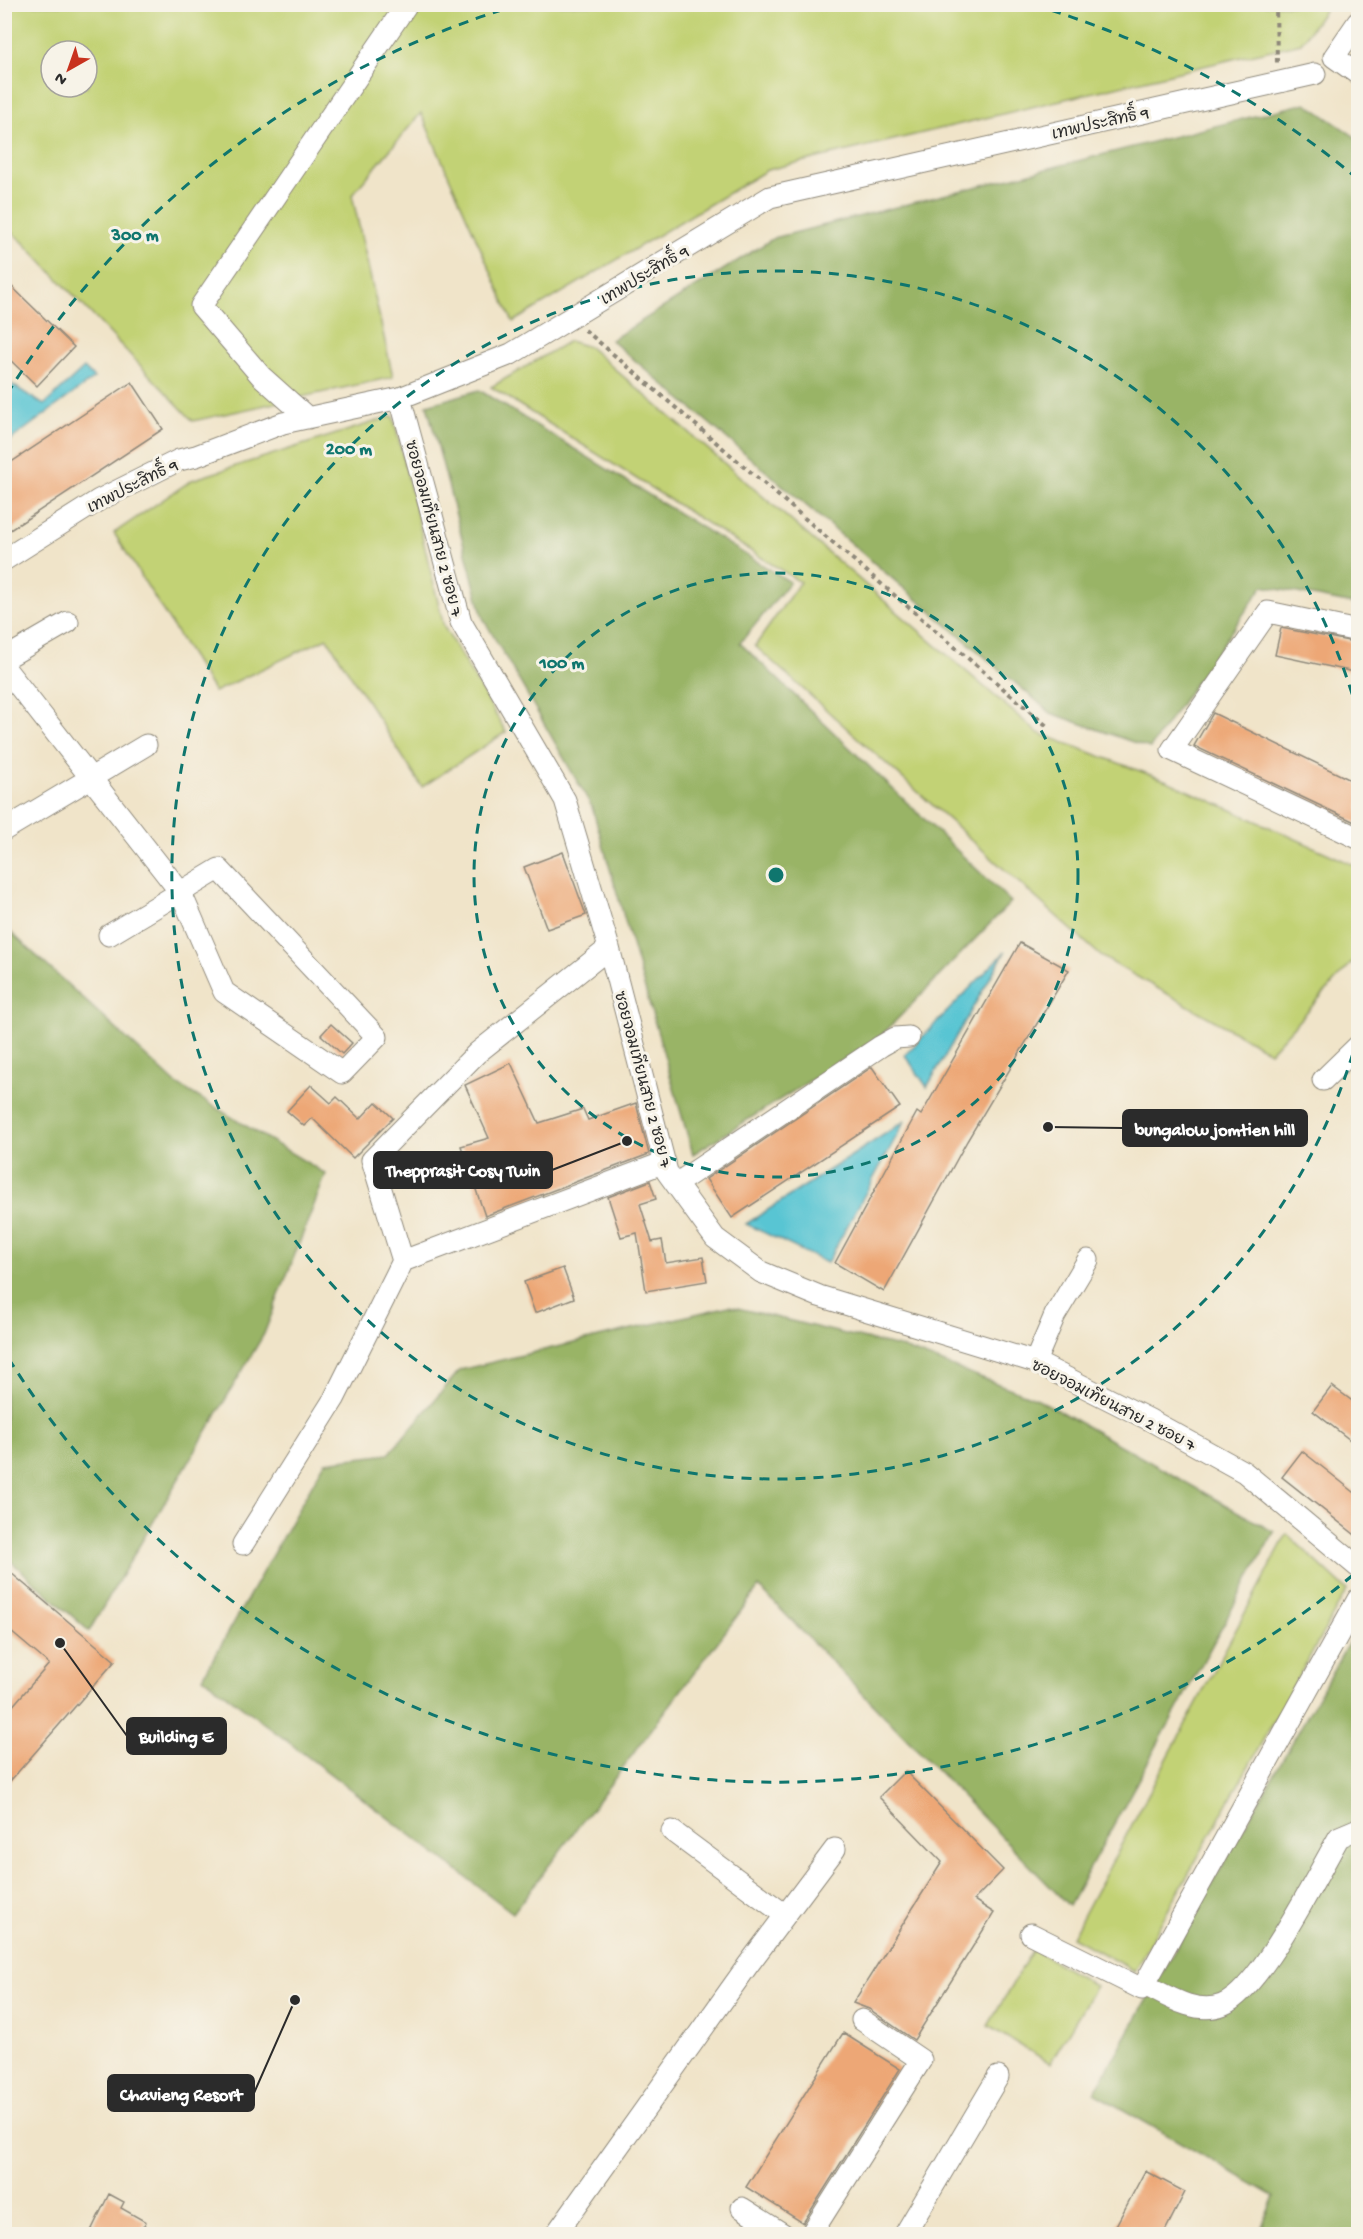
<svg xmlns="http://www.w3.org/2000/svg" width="1363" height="2239" font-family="'Gochi Hand','Playpen Sans Thai',sans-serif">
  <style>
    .green { fill: #c2d275; stroke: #767e50; stroke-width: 1.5; fill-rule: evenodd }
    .forest { fill: #99b466; stroke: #627048; stroke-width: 1.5 }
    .water { fill: #59c5d3; stroke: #42787f; stroke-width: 1.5 }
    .building { fill: #eda776 }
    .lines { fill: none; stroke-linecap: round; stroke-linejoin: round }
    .minor-casing { stroke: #8e887a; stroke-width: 23 }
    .path { stroke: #8e887a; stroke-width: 4; stroke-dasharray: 4.5 4.5; stroke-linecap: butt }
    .minor { stroke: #fff; stroke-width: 21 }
    .ring { fill: none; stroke: #0f766e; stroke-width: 3; stroke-dasharray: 10 8 }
    .labels { text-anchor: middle; stroke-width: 6; stroke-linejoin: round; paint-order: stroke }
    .street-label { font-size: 16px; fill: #2b2b2b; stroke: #f7f3e8 }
    .centre { fill: #0f766e; stroke: #f7f3e8; stroke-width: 3 }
    .ring-label { font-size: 18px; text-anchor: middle; font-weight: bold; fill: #0f766e; stroke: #f7f3e8; stroke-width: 6; stroke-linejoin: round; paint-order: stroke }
    .leader { fill: none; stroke: #2b2b2b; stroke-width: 2 }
    .callout-dot { fill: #2b2b2b; stroke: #f7f3e8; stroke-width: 2 }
    .callout { fill: #2b2b2b; stroke: #2b2b2b; stroke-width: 2 }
    .callout-label { font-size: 18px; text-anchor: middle; font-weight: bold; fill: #fff }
  </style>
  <rect width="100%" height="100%" fill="#f7f3e8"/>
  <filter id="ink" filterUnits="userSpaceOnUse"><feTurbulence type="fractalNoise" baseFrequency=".0167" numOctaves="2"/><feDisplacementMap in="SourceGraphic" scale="12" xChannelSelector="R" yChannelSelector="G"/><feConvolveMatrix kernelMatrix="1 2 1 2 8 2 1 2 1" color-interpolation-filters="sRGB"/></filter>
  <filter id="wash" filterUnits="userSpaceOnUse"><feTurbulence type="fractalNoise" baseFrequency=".008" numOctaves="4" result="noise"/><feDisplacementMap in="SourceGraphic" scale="24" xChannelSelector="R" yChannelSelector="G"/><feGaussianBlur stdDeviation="1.35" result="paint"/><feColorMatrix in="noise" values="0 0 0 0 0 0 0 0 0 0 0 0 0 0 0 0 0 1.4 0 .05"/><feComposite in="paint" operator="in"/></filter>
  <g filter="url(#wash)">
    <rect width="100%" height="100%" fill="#f0e4c9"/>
    <path class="green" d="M4,5H1328L1301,43L767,170L513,322L421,113L352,195L393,377L193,421L22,241L5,227ZM51,51H87V87H51Z
      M569,341L589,347L1038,733L1167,781L1358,867V956L1270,1052L1102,957L755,646L800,582L491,387Z
      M393,416L444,627L506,732L422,787L327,638L214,692L114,533L192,480Z
      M1287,1534L1347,1590L1134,1971L1072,1937Z
      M1033,1949L1096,1986L1050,2063L988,2026Z"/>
    <path class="forest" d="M1306,103L1358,139V605L1263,586L1150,748L1051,713L611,340L774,238Z
      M479,390L790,582L740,643L1011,902L880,1037L693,1154L592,807L483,618L427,405Z
      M4,926L175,1083L326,1174L264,1334L89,1631L5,1556Z
      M729,1306L903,1348L1038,1399L1274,1532L1069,1906L759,1587L513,1913L203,1677L325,1462L389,1454L460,1370Z
      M1358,1626V2234H1259L1274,2196L1094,2093Z"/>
    <path class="water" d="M84,368L94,378L5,444V380L44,405Z
      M1005,952L927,1087L905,1055Z
      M905,1121L827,1263L746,1224Z"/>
    <g id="blocks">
      <path class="building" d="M4,279L74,347L37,386L4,354Z
        M132,382L163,429L4,534V467Z
        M1281,628L1359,643V673L1275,655Z
        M1213,713L1359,784V824L1194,746Z
        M563,852L586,915L547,929L524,867Z
        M1020,943L1069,970L967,1141L884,1292L835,1263L917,1112L921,1115Z
        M331,1024L352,1043L342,1054L321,1035Z
        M511,1063L539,1123L583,1109L588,1120L636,1103L649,1154L485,1216L461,1146L489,1138L465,1085Z
        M872,1067L900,1107L732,1218L706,1179Z
        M311,1085L331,1103L337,1097L360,1119L376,1102L393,1118L353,1158L312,1118L304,1126L287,1111Z
        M650,1181L656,1199L640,1204L652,1242L662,1240L666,1263L703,1257L707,1281L646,1291L637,1233L621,1237L608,1197Z
        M563,1268L574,1298L535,1313L524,1282Z
        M1332,1386L1359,1406V1447L1313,1411Z
        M1302,1451L1359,1496V1538L1282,1477Z
        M4,1567L115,1661L4,1788V1716L49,1664L4,1626Z
        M905,1771L1003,1870L974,1900L994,1913L914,2040L869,2009L853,2003L942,1862L879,1797Z
        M843,2033L900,2069L803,2223L746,2187Z
        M1145,2171L1185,2192L1163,2235H1111Z
        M109,2194L124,2202L121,2208L146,2222L138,2235H89Z"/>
    </g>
  </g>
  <g filter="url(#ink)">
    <use href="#blocks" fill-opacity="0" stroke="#8e887a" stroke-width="1.5"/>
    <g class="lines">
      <defs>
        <path id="minor" d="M1358,22L1334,57L1358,74
          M400,398L461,622L565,800L609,948L667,1172L715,1238L761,1272L819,1296L1035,1362L1150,1420L1244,1472L1358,1567
          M308,418L261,376L201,306L407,4
          M4,560L99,500L179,460L196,456L283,423L400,398L511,354L770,197L1315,74
          M1358,631L1268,612L1172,750L1358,838
          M4,659L68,622
          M4,667L181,893L224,992L342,1073L377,1037L219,869L109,935
          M4,830L146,745
          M1323,1080L1358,1046
          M676,1184L881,1046L895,1038L909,1037
          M403,1261L665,1162
          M1035,1362L1055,1315L1088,1260
          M243,1544L334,1399L403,1261L372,1160L477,1053L609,948
          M672,1831L785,1915
          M1031,1934L1142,1989L1358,1599
          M1145,1985C1167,1996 1196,2015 1222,2005C1260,1991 1317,1875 1339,1837L1358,1829
          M742,2208L783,2234
          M556,2234L748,1965L835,1849
          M811,2234L921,2060L862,2020
          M905,2234L998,2077"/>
      </defs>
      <use href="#minor" class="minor-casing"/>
      <path class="path" d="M1276,4L1277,63
        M585,330L1047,726"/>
      <use href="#minor" class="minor"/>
    </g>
  </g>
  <g class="ring">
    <circle cx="776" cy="875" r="302"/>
    <path d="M1358 1036A604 604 0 1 1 1358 714"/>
    <path d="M1353 1575A907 907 0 0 1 7 1356M7 394A907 907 0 0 1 518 5M1034 5A907 907 0 0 1 1353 175"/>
  </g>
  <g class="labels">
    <g class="street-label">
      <text transform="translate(1100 122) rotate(-13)" y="6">เทพประสิทธิ์ 9</text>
      <text transform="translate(644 274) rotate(-31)" y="6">เทพประสิทธิ์ 9</text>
      <text transform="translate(132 485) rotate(-27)" y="6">เทพประสิทธิ์ 9</text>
      <text transform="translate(435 528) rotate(75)" y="6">ซอยจอมเทียนสาย 2 ซอย 7</text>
      <text transform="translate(644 1079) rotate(75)" y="6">ซอยจอมเทียนสาย 2 ซอย 7</text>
      <text transform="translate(1114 1404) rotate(27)" y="6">ซอยจอมเทียนสาย 2 ซอย 7</text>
    </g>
  </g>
  <circle cx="776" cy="875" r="9" class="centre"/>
  <g class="ring-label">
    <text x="135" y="240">300 m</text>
    <text x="349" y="454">200 m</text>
    <text x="562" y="668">100 m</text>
  </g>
  <path class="leader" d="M1048 1127L1123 1128M627 1141L552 1170M60 1643L127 1736M295 2000L254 2093"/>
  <g class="callout-dot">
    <circle cx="1048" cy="1127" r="6"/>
    <circle cx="627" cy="1141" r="6"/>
    <circle cx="60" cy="1643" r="6"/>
    <circle cx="295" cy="2000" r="6"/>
  </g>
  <g class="callout">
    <rect x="1123" y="1110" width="184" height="36" rx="6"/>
    <rect x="374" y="1152" width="178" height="36" rx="6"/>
    <rect x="127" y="1718" width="99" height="36" rx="6"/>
    <rect x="108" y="2075" width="146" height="36" rx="6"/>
  </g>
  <g class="callout-label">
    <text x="1215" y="1135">bungalow jomtien hill</text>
    <text x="463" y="1176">Thepprasit Cosy Twin</text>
    <text x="176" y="1742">Building E</text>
    <text x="181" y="2100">Chavieng Resort</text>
  </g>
  <rect width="1363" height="2239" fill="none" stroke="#f7f3e8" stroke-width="24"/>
  <g transform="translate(69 69) rotate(220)"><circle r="28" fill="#f7f3e8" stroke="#a5a39c" stroke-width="1.5"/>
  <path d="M0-4.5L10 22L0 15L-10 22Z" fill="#c8321e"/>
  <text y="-9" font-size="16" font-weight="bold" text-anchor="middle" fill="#2b2b2b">N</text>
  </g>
</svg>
